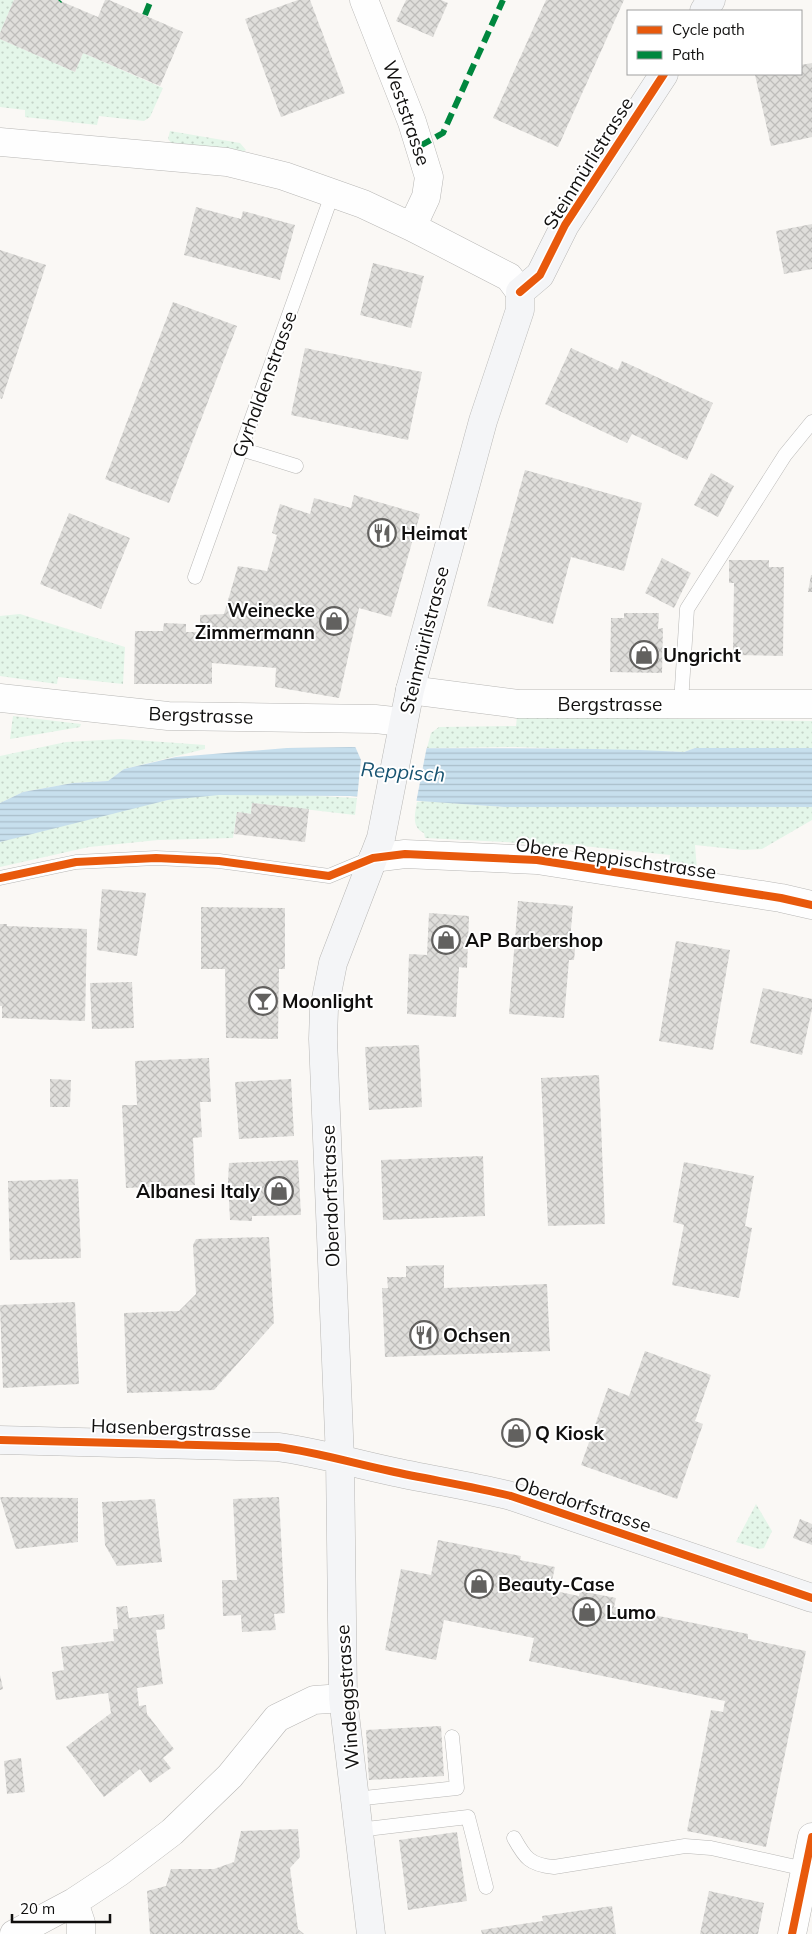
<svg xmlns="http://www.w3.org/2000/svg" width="812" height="1934" font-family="Mulish,sans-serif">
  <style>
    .grass { fill: url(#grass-dots) }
    .water { fill: url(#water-rules) }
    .pier { fill: #faf8f5 }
    .building { fill: url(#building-cross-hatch) }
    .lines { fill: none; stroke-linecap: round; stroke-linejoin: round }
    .lane-casing { stroke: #b8b7b5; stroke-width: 15 }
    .street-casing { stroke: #b8b7b5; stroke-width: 29 }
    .secondary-casing { stroke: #b8b7b5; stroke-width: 29 }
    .lane { stroke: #fefefe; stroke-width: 14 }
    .street { stroke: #fefefe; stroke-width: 28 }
    .secondary { stroke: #f4f5f7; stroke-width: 28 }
    .quiet { stroke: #00873e; stroke-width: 6; stroke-dasharray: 12 6; stroke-linecap: butt }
    .cycleway-casing { stroke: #fff; stroke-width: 11 }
    .cycleway { stroke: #e8590c; stroke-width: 8 }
    .labels { text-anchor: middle; stroke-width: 4; stroke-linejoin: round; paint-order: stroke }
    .street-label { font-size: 19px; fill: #100f0e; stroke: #fff }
    .poi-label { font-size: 19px; font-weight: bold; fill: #100f0e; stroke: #fff; text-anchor: start }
    .water-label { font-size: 20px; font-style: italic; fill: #175371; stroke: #fff }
  </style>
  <defs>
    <pattern id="grass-dots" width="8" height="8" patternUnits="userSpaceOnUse" patternTransform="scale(1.25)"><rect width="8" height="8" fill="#e4f6e9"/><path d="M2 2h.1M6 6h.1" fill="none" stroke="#c3d2c7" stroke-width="1.8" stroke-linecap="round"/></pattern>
    <pattern id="water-rules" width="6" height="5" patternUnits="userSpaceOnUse" patternTransform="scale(1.25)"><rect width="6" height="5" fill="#c7dfed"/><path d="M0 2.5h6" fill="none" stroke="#aabeca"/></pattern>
    <pattern id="building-cross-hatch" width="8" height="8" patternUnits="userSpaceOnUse" patternTransform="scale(1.25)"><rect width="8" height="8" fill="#dfdedb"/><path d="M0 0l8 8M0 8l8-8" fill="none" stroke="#bebdbb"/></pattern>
  </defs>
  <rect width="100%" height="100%" fill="#faf8f5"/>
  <path class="grass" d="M0,0H14L0,33Z
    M0,39L75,72L83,53L163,88L150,117L144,121L99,116L97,125L25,117V110L0,107Z
    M170,131L240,143L246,150L241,153L173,145L168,139Z
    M20,614L125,647L123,684L58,677L57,684L0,676V616Z
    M13,716L81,724L80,727L10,739Z
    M517,716L812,721V748H695L684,752L515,747L427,748L431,733L439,727L516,726Z
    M121,739L205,745V749L124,769L108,781L73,783L23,792L0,803V756L66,742Z
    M279,794L357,798L355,815L252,803L251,814L237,812L233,838L158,840L89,847L0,867V842C54,827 113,810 168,800C205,793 242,794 279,794Z
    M424,801L504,807H812V820L762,849L743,850L695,845L697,870L669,866L670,855L554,843L553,854L542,844L425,838L424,833C411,827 415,814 417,802Z
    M756,1504L772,1531L764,1548L759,1549L736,1542Z"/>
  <path class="water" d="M350,747C461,750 573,746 684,752L695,748H812V807H504L350,796L219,795L168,800L0,842V803L23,792L73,783L108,781L124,769L176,757L287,748Z"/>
  <path class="pier" d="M354,744L427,746L416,803L357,799L361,760Z"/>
  <path class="building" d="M14,0H58L98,17L105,0H109L183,32L160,86L83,53L75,72L0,39V33Z
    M298,0H310L345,93L281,117L245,19Z
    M406,0H441L448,3L433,37L396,21Z
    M546,0H624L558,147L493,118Z
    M812,63V137L771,146L755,75L801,74V65Z
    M196,207L241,219L243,211L295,225L280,280L184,255Z
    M812,224V269L784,274L776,231Z
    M0,250L46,265L2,399L0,398Z
    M373,263L424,276L411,328L360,315Z
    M173,302L237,326L169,503L105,479Z
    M305,348L422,372L408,440L291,415Z
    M571,348L618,370L622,361L713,403L687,460L632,434L627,443L545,404Z
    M525,470L642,503L624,571L571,557L553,624L487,606Z
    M711,473L734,486L718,517L694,505Z
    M354,495L420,514L391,617L359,608L339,698L275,687L276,668L212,663V684H134L135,631H163L164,623L186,624V632H200V615L224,614L238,566L267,571L277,535L272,533L280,504L310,514L314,498L351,508Z
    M69,513L130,538L101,609L40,584Z
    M662,558L691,573L674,608L645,593Z
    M729,560H769V567H784L783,656L733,655L734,583H729Z
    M811,575H812V592H808Z
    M624,613H659L658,629L663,628L662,673L610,672L611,618H624Z
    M252,803L309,809L305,842L234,834L237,812L251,814Z
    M102,889L146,893L137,956L97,950Z
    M518,901L573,906L570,940H576L574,960H569L564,1018L509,1014Z
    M201,907L285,908V969H279L278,1039L226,1038L225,969H201Z
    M429,913L469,916L467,968L459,967L456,1017L407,1014L409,954L427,955Z
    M0,924H7V926L87,929L85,1021L2,1018V1006H0Z
    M676,941L730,950L713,1050L659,1041Z
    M132,982L134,1028L92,1029L90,983Z
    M763,988L812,999V1009L802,1055L750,1043Z
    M419,1045L422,1107L369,1110L365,1047Z
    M209,1058L211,1102H200L202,1137L193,1138L195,1185L126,1188L122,1105H137L135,1061Z
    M599,1075L605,1224L548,1226L541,1078Z
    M50,1079L71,1080L70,1107H50Z
    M291,1079L294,1136L239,1139L235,1082Z
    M483,1156L485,1216L383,1220L381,1160Z
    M298,1160L301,1215L252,1216V1221L230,1220L228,1182L229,1163Z
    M684,1162L754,1176L745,1226L752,1228L739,1298L672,1285L684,1225L673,1222Z
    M78,1179L81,1258L10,1260L8,1181Z
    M269,1237L274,1323L214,1390L127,1393L124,1313L179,1311L196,1294L193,1245L196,1239Z
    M444,1265V1288L547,1284L550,1351L385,1357L382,1288H388L387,1277H406V1266Z
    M75,1302L79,1384L3,1388L0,1305Z
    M645,1351L711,1375L695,1421L703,1424L677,1499L581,1465L608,1388L629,1396Z
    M0,1497L78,1498V1542L16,1549Z
    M279,1497L285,1613L274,1614L276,1630L242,1632L241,1615L223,1616L222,1580H237L233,1499Z
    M155,1499L162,1562L117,1566L105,1545L102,1502Z
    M800,1519L812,1524V1545L793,1538Z
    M438,1540L521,1556L520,1560L555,1567L550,1590L579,1596L580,1591L616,1598L614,1607L748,1634V1639L806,1651L766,1847L687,1831L711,1710L723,1712L725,1701L529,1661L534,1638L444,1620L436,1660L385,1650L401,1569L431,1575Z
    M127,1606L129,1618L164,1614L165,1629L156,1630L163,1684L137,1688L139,1706L146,1705L147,1714L174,1749L163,1758L171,1768L150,1783L140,1769L104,1797L66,1747L111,1713L108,1693L56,1700L52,1672L64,1670L61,1647L114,1641L113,1629H118L116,1607Z
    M0,1675L3,1689L0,1690Z
    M441,1726L444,1776L369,1780L366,1730Z
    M21,1758L25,1792L7,1794L4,1761Z
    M298,1829L300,1857L290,1868L298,1929L304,1934H150L147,1891L166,1886L171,1869H214L234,1862L241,1831Z
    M457,1832L467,1901L408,1910L399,1840Z
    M709,1891L764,1903L758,1934H700Z
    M612,1906L616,1934H482L481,1930L543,1921L542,1916Z"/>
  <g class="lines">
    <defs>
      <path id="lane" d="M241,449L296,466
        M195,577L333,192
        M681,703L687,609L785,455L812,422
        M0,878L76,862L156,858L219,861L329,876L372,858
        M355,1799L457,1788L452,1737
        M358,1830L468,1817L486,1887
        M514,1838C525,1858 530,1865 554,1867L685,1846L711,1848L805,1869"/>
      <path id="street" d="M364,0L412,122L429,177L426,197L412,227
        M0,142L227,162L284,176L363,204L412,227L509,277L520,292
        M410,690L518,704H812
        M0,698L168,716L375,719L403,722
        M373,858L405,854L537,860L781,898L812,905
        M74,1902L81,1923V1934
        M14,1934L74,1902L118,1873L172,1832L230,1776L277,1718L314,1700L343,1698
        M792,1934L812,1837"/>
      <path id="secondary" d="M704,11L711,0
        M0,1440L278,1447C316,1452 352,1463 390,1471C431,1480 471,1486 511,1496L812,1598
        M371,1934L343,1698L340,1459L323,1039L324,1009L333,963L381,838L410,690L483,421L520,310V292L540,275L565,225L664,74"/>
    </defs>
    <use href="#lane" class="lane-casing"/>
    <use href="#street" class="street-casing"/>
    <use href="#secondary" class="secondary-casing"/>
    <use href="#lane" class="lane"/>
    <use href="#street" class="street"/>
    <use href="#secondary" class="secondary"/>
    <path class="quiet" d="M59,1L60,0
      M145,15L151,0
      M420,146L443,133L503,0"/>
    <defs>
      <path id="cycleway" d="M520,292L540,275L565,225L664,74
        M0,878L76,862L156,858L219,861L329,876L373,858L405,854L537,860L781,898L812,905
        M0,1440L278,1447C316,1452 352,1463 390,1471C431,1480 471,1486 511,1496L812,1598
        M792,1934L812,1837"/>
    </defs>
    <use href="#cycleway" class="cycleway-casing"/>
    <use href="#cycleway" class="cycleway"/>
  </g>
  <defs>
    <symbol id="restaurant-ring" viewBox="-11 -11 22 22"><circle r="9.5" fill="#fff" stroke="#62615f" stroke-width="1.5"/><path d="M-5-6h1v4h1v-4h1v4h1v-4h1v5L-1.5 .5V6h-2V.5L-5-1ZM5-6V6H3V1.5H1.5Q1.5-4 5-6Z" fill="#62615f"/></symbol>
    <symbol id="shop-ring" viewBox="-11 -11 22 22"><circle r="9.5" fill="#fff" stroke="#62615f" stroke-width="1.5"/><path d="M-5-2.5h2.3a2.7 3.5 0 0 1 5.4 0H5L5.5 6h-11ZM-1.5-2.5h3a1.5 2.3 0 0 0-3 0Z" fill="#62615f"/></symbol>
    <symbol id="bar-ring" viewBox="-11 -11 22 22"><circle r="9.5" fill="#fff" stroke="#62615f" stroke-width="1.5"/><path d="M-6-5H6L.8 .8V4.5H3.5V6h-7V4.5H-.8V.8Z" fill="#62615f"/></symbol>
  </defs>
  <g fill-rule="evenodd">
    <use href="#restaurant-ring" x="366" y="517" width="32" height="32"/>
    <use href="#shop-ring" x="318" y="605" width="32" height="32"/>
    <use href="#shop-ring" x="628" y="639" width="32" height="32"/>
    <use href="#shop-ring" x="430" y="924" width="32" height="32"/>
    <use href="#bar-ring" x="247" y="985" width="32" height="32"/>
    <use href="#shop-ring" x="263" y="1175" width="32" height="32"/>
    <use href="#restaurant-ring" x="408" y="1319" width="32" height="32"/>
    <use href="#shop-ring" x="500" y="1417" width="32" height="32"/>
    <use href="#shop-ring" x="463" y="1568" width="32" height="32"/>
    <use href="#shop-ring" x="571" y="1596" width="32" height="32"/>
  </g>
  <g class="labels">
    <g class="street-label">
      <text transform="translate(407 113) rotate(71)" y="7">Weststrasse</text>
      <text transform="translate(588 163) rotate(-58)" y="7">Steinmürlistrasse</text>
      <text transform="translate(264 384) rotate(-70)" y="7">Gyrhaldenstrasse</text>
      <text transform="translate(424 640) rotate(-76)" y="7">Steinmürlistrasse</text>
      <text x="610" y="711">Bergstrasse</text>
      <text transform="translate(201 715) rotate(2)" y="7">Bergstrasse</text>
      <text transform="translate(616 858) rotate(8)" y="7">Obere Reppischstrasse</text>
      <text transform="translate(330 1196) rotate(-92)" y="7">Oberdorfstrasse</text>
      <text transform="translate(171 1428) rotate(2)" y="7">Hasenbergstrasse</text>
      <text transform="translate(583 1504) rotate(18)" y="7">Oberdorfstrasse</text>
      <text transform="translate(347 1697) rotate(-94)" y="7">Windeggstrasse</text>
    </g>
    <g class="poi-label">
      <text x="401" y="540">Heimat</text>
      <text x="315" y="617" text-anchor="end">Weinecke<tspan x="315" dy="22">Zimmermann</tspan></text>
      <text x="663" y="662">Ungricht</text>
      <text x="465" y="947">AP Barbershop</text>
      <text x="282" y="1008">Moonlight</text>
      <text x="260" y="1198" text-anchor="end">Albanesi Italy</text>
      <text x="443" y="1342">Ochsen</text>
      <text x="535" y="1440">Q Kiosk</text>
      <text x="498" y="1591">Beauty-Case</text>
      <text x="606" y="1619">Lumo</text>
    </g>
    <g class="water-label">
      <text transform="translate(403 772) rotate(4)" y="7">Reppisch</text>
    </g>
  </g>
  <rect x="627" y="10" width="175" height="65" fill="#ffffff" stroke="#9f9f9f"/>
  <rect x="637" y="26" width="25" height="8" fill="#e8590c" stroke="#9f9f9f"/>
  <text x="672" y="35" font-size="15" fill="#100f0e">Cycle path</text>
  <rect x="637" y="51" width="25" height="8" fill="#00873e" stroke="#9f9f9f"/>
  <text x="672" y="60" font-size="15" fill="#100f0e">Path</text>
  <path d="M12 1914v8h98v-8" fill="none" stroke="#100f0e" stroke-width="2.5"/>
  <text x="20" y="1914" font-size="15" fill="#100f0e" stroke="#ffffff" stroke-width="4" paint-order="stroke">20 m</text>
</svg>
